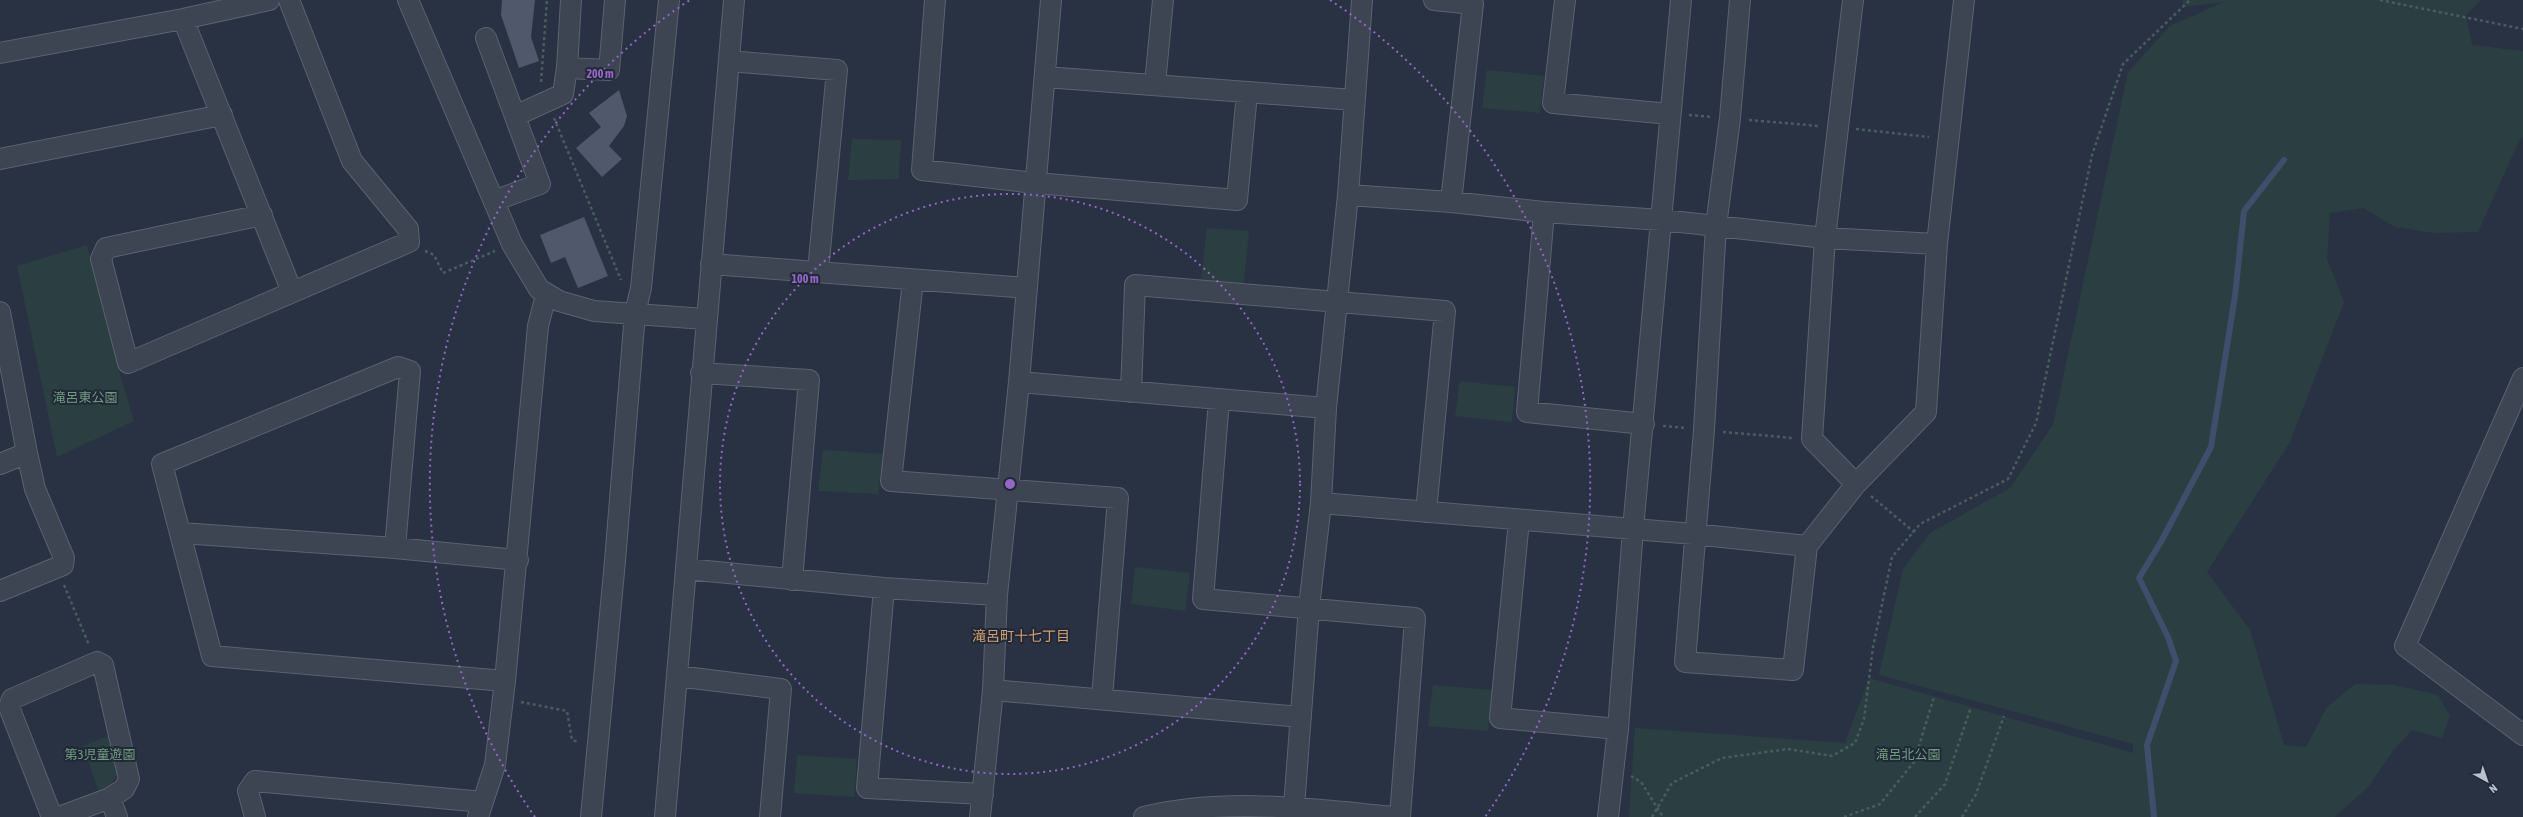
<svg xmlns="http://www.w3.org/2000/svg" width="2523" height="817" font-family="'Asap Condensed','Noto Sans JP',sans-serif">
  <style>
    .green { fill: #2b3f43 }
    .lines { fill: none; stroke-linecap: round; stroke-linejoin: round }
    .stream { stroke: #3f4f6b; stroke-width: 6 }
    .building { fill: #4f596b }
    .minor-casing { stroke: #5b6270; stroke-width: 22 }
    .path { stroke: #495c60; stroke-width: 2.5; stroke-dasharray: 3 3; stroke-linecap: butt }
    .minor { stroke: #3d4552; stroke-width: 20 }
    .ring { fill: none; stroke: #9467c4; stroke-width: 2; stroke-dasharray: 2 4 }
    .labels { text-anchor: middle; stroke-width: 4; stroke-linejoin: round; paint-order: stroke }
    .park-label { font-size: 13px; fill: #729c7e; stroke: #212938 }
    .neighbourhood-label { font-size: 14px; fill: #d29f6f; stroke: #212938 }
    .centre { fill: #9467c4; stroke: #212938; stroke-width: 2 }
    .ring-label { font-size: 12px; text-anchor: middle; font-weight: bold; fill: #9467c4; stroke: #212938; stroke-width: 4; stroke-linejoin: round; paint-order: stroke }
  </style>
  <rect width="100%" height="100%" fill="#293242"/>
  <path class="green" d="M2183,0H2481L2466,15L2472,45L2523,51V136L2519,141L2478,232L2435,233L2395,227L2364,208L2330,213L2327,259L2344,302L2290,442L2207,572L2250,630L2284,745L2306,747L2327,707L2355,684L2394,685L2438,695L2450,716L2442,738L2412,730L2392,752L2368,787L2335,817H1629L1635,728L1845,743L1869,678L2133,753V744L1879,675L1903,569L1930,533L2010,488L2053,425L2128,72L2170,26L2224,2L2183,7Z
    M1487,70L1544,76L1540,113L1482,108Z
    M852,139L901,140L899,179L848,180Z
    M1207,228L1249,231L1243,290L1200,287Z
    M87,245L118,368L134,421L57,457L17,266Z
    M1460,381L1515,387L1512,422L1455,416Z
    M823,450L883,454L878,494L818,491Z
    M1135,567L1190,573L1185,611L1131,604Z
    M1433,685L1492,690L1488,731L1428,726Z
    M108,736L118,772L111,785L99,792L83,746Z
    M797,755L857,759L854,797L794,793Z"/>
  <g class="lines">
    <path class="stream" d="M2154,817L2147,745L2176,661L2168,637L2139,578L2162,540L2211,447L2235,296L2244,211L2284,160"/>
  </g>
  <path class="building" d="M502,0H535L531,37L539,61L519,68L501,15Z
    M619,90L627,116L624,126L609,146L622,159L602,177L576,148L601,127L589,113Z
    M584,217L608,276L578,288L565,257L551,263L540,235Z"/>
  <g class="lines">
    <defs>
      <path id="minor" d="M408,0L512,244L539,289L559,301L594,311L705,319
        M935,0L922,170L1035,183L1237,200L1247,93
        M1434,0L1473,4L1451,202
        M1565,0L1553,103L1670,114
        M1740,0L1730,118L1716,226L1704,430L1685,662L1793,670L1807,546L1856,484L1926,412L1937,244L1964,0
        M1853,0L1825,238L1812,439L1856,484
        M183,19L292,292
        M486,38L540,184L496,200
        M0,53L183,19L269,0
        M729,61L837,70L818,271
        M567,68L571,0
        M1045,77L1354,100
        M1155,84L1163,0
        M515,116L563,94L567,68L609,70L615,0
        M0,159L222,115
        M1348,195L1451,202L1544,212L1662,220L1825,238L1937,244
        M1544,212L1527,412L1644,424
        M262,215L106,248L101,259L128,363L409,242L408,229L352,161L289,0
        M711,264L1027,288
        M913,280L891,481L1118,498L1102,698
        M0,312L27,453L0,464
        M701,373L809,380L792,580
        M2523,378L2405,646L2523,735
        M1019,382L1326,408
        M1131,392L1135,285L1445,311L1426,512
        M1219,400L1203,599L1415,618L1400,817
        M1321,503L1694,534L1807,546
        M1519,520L1500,718L1618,729
        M181,533L395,548L518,560
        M395,548L410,371L398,367L162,464L212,656L505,681
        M686,569L884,588L997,595
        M884,588L867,788L983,794
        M0,591L63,565L64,558L35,489L27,453
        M677,676L781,689L770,817
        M993,690L1301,717
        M1294,807L1309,607L1321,503L1326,408L1348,195L1362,0
        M52,817L9,707L12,699L97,662L103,665L129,779L124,789L110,798
        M59,817L110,798L117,817
        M255,817L248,791L255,781L483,802
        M478,817L495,765L505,681L538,326L546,295
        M591,817L615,561L635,313L641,288L669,0
        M665,817L734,0
        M980,817L993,690L997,595L1019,382L1051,0
        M1144,817C1226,797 1311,809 1393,817
        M1608,817L1618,729L1633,529L1681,0"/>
    </defs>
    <use href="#minor" class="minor-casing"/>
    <path class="path" d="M2380,0L2523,29
      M541,82L547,0
      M1689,115L1712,117
      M554,118L621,280
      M1749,120L1819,126
      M1856,129L1929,137
      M425,251L434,255L443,273L495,251
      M1663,426L1686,428
      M1723,432L1793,438
      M1871,496L1914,532
      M64,585L89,645
      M521,702L567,711L572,740L579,742
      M1631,776L1641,782L1663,817
      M1652,817L1672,783L1722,758L1788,749L1832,756L1855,743L1864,719L1873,647L1892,557L1920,524L2008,479L2036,423L2092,155L2123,64L2190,0
      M1844,817L1880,804L1914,762L1934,697
      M1915,817L1945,784L1971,707
      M1962,817L1976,794L2004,716"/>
    <use href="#minor" class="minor"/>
  </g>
  <g class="ring">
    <circle cx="1010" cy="484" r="290"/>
    <path d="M535 817A580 580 0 0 1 690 0M1330 0A580 580 0 0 1 1485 817"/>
  </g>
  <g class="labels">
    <g class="park-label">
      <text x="85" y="402">滝呂東公園</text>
      <text x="100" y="759">第3児童遊園</text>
      <text x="1908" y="759">滝呂北公園</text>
    </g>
    <g class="neighbourhood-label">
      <text x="1021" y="641">滝呂町十七丁目</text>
    </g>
  </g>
  <circle cx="1010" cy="484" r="6" class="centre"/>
  <g class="ring-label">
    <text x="600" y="78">200 m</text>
    <text x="805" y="283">100 m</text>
  </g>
  <g transform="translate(2487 781) rotate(140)" stroke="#212938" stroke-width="3" paint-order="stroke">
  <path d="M0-3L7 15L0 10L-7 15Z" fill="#bac0cc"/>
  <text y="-6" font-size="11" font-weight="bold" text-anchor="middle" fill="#bac0cc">N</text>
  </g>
</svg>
